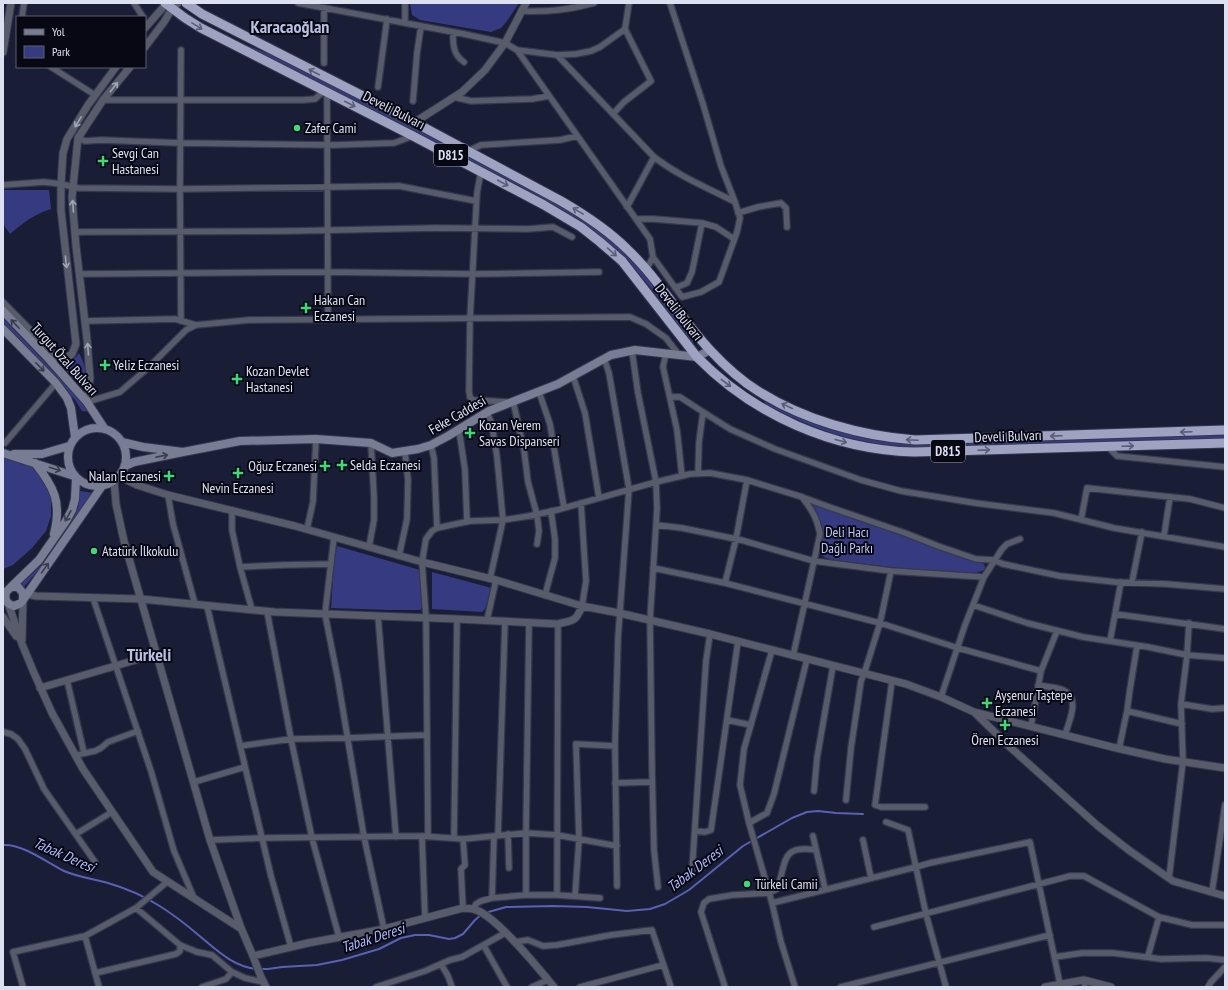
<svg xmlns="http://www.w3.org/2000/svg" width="1228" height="990" font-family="'PT Sans Narrow',sans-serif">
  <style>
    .green { fill: #363b81 }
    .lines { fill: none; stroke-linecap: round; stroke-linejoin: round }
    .stream { stroke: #5861b2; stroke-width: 2 }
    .minor-casing { stroke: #343850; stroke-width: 8 }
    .tertiary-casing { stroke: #343850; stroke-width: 9 }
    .secondary-casing { stroke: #343850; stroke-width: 10 }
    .trunk-casing { stroke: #343850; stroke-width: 11 }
    .minor { stroke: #585b69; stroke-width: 5.5 }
    .tertiary { stroke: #585b69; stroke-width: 7 }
    .secondary { stroke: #797d93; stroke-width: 8 }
    .trunk { stroke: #9ea3c2; stroke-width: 9 }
    .oneway { stroke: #5a5d73 }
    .oneway2 { stroke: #a1a4b4 }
    .oneway3 { stroke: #3a3d4d }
    .poi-dot { fill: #44d77a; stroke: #070813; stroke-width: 1.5 }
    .labels { text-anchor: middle; stroke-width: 4; stroke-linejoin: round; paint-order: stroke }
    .shield { fill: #070813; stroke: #9c9fae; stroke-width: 1 }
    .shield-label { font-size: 13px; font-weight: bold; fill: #dce0f1 }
    .street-label { font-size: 14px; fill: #dce0f1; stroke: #070813 }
    .poi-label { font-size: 14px; fill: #dce0f1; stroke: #070813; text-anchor: start }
    .park-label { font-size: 14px; fill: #bdc5f2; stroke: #070813 }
    .water-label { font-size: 15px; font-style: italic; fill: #afbafc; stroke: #070813 }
    .district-label { font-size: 18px; font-weight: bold; fill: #bac0e2; stroke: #070813 }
  </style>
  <rect width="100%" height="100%" fill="#191d36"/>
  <path class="green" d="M410,3H519L507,21L501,28L491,32L420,20L412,15Z
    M209,27L236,41L267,53L325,81L393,116L566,208L596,227L627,254L643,271L696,341L692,344C668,312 646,277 616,250C571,209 513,183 459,155C376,112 292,69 209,27Z
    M3,190H49L51,209C33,215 24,222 10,234L3,224Z
    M3,318L92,412L82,411L75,400L3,323Z
    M79,353C84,363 91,377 79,385L58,362C67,361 74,361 79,353Z
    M765,402L829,429L881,441L907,444L1225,435V438L913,448C858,444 812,430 764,403Z
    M3,457L33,466L49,485L51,499V516L46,531L32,548L13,565L3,569Z
    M80,491L95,493L43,565L23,588L21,584L41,565L53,549L75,511L78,502Z
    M813,505L882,527L971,561L980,562L984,564L985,567L984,570L976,573L898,568L834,560L826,558L821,555C818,546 823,538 822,529C821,521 817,512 813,505Z
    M337,546L420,570L422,608L420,610H390L331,608L334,563Z
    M432,572L488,587L491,589L485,609L482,612L432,609Z"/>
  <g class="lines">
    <path class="stream" d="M3,845C23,844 46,862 64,871C78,877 93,879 108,883C125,888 142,895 158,905C173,914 188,926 202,938C219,952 233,966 256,969
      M485,913L506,907L553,906L587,907L627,911L650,909L665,904L689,890L743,846L792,818L807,812L818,811L836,813L863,814
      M261,969H268L282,967L317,965L342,960L379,949L401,938L415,935H429L449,939L455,938L463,934L475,920L481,915"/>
    <defs>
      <path id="minor" d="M134,3L143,17
        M298,3L464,34L505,43L517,50L650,239L653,257L646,270
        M405,3V23
        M324,8V63
        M521,11C548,12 568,10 594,3
        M22,17L24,3
        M453,32C453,44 453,55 464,62
        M181,50L180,189L181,321
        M517,50L557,55L654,157C680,177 706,187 735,202
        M557,55L576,54L591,51L600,47L625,29
        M51,67L95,95
        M378,87L387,19
        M327,92L328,319
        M454,97L471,101L532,99L549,96
        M103,100H303L315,99L324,91
        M413,101L417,53L421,26
        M613,114L624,102L651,81L625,29L629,3
        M78,138L85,141L102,140L180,143L334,145L394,143L413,136
        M468,151L481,145L560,140L577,136
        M481,171L477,193L470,319L469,391L470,397L473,400L508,402
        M3,185L44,182L61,184L78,188L180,189L399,186L476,201
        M627,207L654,157
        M738,213L758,207L781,203L786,208L787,227
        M636,219H654L702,223L716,227L734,239
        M75,232L291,231L436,228L528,229L553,227L572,237
        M653,257L682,297L701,292L719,282L737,232L740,218L735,202L721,166L703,104L670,3
        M79,274L327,272L473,274L599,272
        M675,288L687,283L692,272L702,223
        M3,302L58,358
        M85,321L175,319L196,325
        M632,351L638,393L656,482L657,509L650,620L652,768L654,850L658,887
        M666,353L663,367L677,430L682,476
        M604,358L609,373L629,489L618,638L615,746L617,886
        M573,376L585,413L599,498
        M539,392L550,424L564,508
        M670,397H680L703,412L699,442L698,474
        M513,401L524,450L528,482L537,515L539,531L537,544
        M87,402L120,392L149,367L186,330L196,325L249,320L630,317L646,324L666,338L679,355
        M487,412L492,425L497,457L503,520L490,579
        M703,412L730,429L775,449L861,480L901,491L975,503L1054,513L1114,528L1225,547
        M459,430L465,470L467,522
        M5,443L56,383
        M431,445L434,458L437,528
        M1108,447L1117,456L1225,467
        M168,495L173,524L195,604
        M581,503L586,581L582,606
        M232,510V530L240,567L252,610
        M1081,520L1087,488L1190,499L1225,508
        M656,525L682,528L741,540L814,561L891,571L984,577
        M307,529L313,502L316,439
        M1164,536L1170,497
        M334,537L325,614L338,680L364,837L384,929
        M369,547L374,520V497L371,443
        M399,556L407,519L408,480L405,452
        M240,567L283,565L331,564
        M653,568L725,583L880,623L958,648L1041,671
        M1132,582L1142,532
        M725,583L736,539L747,480
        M545,595L555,558V539L551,511
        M93,598L151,771L174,851L194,898
        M973,605L1027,623L1083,637L1148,647L1187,655L1225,658
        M207,606L271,876L291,947
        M267,611L291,739L312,838L339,937
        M1115,614L1225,629
        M378,616L396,837
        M487,620L496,580
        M1110,641L1121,582
        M772,650L744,749L740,785L749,823L772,903L781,942L795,987
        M793,656L820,534C817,518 812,510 802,497
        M67,680L84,753
        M892,681L875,805L881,807H925
        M1038,685C1046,687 1055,687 1063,690C1081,698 1069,721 1065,735
        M941,697L965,625L984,577L1002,549L1007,544L1020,539
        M1181,704L1212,709L1225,708
        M1127,711L1182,724
        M727,720L751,725
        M1031,726L1041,671L1057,631
        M3,732L11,734L18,739L25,749L44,789L95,862
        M240,746L291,739L347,738L427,735
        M1119,749L1127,711L1130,689L1137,646
        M76,755L95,751L101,748L108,742L138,731
        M194,782L245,767
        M615,783L652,782
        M814,791L817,758L833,666
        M846,800L851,748L861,681L864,674L880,623L891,571
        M886,822L908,830L926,914L946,987
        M749,823L767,813L774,794L807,659
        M695,831L705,832L711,830L738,641
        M76,834L112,812
        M508,834L509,868
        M498,835L505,621
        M422,836L425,918
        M428,836L426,617L422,562L426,539L432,531L437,528L470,521L503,520L529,516L557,510L656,482L690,474L710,473L747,480L802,497L832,508L905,533L938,546L976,559L994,560L1003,564L1060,576L1115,582L1166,584L1225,589
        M813,836L825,889
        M454,838L457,619
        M463,839L465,865L461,869L463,908
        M210,840L262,838L422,836L463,839L526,833L557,835L617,846
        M863,840L871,878
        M692,871L706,661L710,634
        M1169,878L1183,761L1181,704L1187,655L1189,623
        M1212,892L1225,805
        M526,895V833L529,622
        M557,895L558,624
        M575,896L579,840L576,744L615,746
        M492,898L494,836
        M772,903L916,867L930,863L1030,842L1060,984
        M136,908L180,945L197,952L212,955L232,972L245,978L263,982
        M473,909L476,904L481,901L492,898L526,895H557L600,898
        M874,927L1070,876H1084L1159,917L1192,925H1225
        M85,936L99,987
        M515,942L528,940L543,946L557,945L611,935L652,930L671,987
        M484,946L507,987
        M1148,956L1159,917
        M1055,957L1082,953H1113L1161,959L1206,958L1225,960
        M441,964L448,976L452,987
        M95,973L176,954L180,951V945
        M1084,980L1085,987
        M23,987L13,952L85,936L136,908L167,882
        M202,987L226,979L232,972
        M376,987L425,971L450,960L462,957L505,933
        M532,987L548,980
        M580,987L663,965
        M725,987L701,912L704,903L709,899L733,895L769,893L777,889C787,864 779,844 816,850
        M841,987L1050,935
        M1208,987L1211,982L1225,967"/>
      <path id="tertiary" d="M145,28L167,3
        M145,47L164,22L172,9L178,3
        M3,52L11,3
        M415,122L462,92L485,70L505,43L526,3
        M48,358H66L72,354L76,344L61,210V184L63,153L67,139L88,105L116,67
        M87,402L90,378L87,339L76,246L72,197L78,138L103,100L130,67
        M119,476L137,485L168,495L295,526L422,562L496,580L582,606L619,613L710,634L906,684L941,697L974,712L1112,747L1165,759L1225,768
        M114,481L116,504L124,541L210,840L241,928L253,956L261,977L266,987
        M27,594L36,596L141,599L275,612L457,619L558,624C573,620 576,622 582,606
        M8,603L22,644L34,673L52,713L83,769L153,872L240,928
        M3,617L16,636
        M22,640L23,600
        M40,688L156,654
        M974,712L1011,748L1098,826L1130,851L1173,881L1225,896
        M253,956L308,943L384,929L463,908C466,909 470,908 473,909C494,913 539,969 554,987
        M1045,987L1084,980L1111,987"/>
      <path id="secondary" d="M3,311L48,358L87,402L104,428
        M3,329L56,383L67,398L71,408L75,437
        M68 457a29 29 0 1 1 58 0a29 29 0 1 1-58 0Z
        M122,442L143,447L183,452L134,462L125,466
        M183,452L240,441L316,439L371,443L392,453L418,449L431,445L448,436L489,411L558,384L611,355L635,350L697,357L710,350
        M3,453L74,476
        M14,454H42L69,446
        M35,463C54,487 62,502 54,534
        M11,587L39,560L66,521L72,510L75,499L76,478
        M23,600V593L18,587H11L6,592C4,600 7,604 14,606L21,603L102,486"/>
      <path id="trunk" d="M165,3L185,18L201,28L413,136L544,205L581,227L600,242L622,261L697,357C754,415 833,450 914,452L1225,443
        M186,3L202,14L412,121L561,201C585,215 608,230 627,249C659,279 680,318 710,350C724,365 740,380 758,391C804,420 861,436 915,440L1225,430"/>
    </defs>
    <use href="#minor" class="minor-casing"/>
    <use href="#tertiary" class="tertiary-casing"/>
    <use href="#secondary" class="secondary-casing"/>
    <use href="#trunk" class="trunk-casing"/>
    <use href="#minor" class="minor"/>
    <use href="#tertiary" class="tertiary"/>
    <use href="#secondary" class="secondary"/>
    <use href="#trunk" class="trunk"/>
  </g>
  <defs><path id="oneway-shaft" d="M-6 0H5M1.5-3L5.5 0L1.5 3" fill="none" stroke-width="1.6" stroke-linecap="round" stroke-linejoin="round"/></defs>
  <g class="oneway">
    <use href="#oneway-shaft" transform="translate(197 26) rotate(31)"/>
    <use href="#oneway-shaft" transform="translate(314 72) rotate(-153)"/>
    <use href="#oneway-shaft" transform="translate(350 104) rotate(27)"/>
    <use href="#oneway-shaft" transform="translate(503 183) rotate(28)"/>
    <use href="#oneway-shaft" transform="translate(578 211) rotate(-149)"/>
    <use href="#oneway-shaft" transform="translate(612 252) rotate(42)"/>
    <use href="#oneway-shaft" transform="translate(726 383) rotate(37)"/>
    <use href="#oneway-shaft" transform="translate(787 406) rotate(-155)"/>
    <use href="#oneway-shaft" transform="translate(1186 432) rotate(178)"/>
    <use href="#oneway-shaft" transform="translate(1056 436) rotate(178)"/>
    <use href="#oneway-shaft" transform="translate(912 440) rotate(-177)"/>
    <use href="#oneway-shaft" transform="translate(841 441) rotate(15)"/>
    <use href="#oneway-shaft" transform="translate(1128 446) rotate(-2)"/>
    <use href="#oneway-shaft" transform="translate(984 450) rotate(-2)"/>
  </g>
  <g class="oneway2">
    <use href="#oneway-shaft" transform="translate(114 87) rotate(-52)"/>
    <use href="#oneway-shaft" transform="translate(78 122) rotate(122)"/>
    <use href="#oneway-shaft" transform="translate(73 206) rotate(-94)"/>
    <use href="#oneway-shaft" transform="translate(66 262) rotate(84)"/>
    <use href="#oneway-shaft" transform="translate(88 349) rotate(-94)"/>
  </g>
  <g class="oneway3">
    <use href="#oneway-shaft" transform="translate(15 324) rotate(-134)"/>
    <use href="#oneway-shaft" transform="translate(40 367) rotate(46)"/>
    <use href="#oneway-shaft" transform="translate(162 456) rotate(-11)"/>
    <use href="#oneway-shaft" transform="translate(55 469) rotate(17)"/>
    <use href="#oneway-shaft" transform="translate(68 516) rotate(119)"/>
    <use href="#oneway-shaft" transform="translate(45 568) rotate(-55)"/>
  </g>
  <g class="poi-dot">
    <circle cx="297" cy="128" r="4"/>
    <path d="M101 155h4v4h4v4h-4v4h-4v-4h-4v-4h4z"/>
    <path d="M304 302h4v4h4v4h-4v4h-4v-4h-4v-4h4z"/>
    <path d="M103 359h4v4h4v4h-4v4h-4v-4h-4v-4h4z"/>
    <path d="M235 373h4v4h4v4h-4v4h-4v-4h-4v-4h4z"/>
    <path d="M468 427h4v4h4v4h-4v4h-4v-4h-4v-4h4z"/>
    <path d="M340 459h4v4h4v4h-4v4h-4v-4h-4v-4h4z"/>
    <path d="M323 460h4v4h4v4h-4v4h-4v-4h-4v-4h4z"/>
    <path d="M236 467h4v4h4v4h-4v4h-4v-4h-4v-4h4z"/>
    <path d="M167 470h4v4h4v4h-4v4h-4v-4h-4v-4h4z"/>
    <circle cx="94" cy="551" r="4"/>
    <path d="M985 697h4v4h4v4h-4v4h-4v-4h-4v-4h4z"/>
    <path d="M1003 719h4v4h4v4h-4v4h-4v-4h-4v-4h4z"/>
    <circle cx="747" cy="884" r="4"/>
  </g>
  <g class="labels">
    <g class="shield">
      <rect x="434" y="144" width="34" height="22" rx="3"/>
      <rect x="931" y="440" width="34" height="22" rx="3"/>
    </g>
    <g class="shield-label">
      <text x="451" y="160">D815</text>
      <text x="948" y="456">D815</text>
    </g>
    <g class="street-label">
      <text transform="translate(394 110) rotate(27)" y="5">Develi Bulvarı</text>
      <text transform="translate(679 312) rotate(52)" y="5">Develi Bulvarı</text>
      <text transform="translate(65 359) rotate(48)" y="5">Turgut Özal Bulvarı</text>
      <text transform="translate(457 415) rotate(-30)" y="5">Feke Caddesi</text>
      <text transform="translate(1008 436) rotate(-2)" y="5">Develi Bulvarı</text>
    </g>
    <g class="poi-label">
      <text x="305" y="133">Zafer Cami</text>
      <text x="112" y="158">Sevgi Can<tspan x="112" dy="16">Hastanesi</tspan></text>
      <text x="314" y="305">Hakan Can<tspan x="314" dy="16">Eczanesi</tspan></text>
      <text x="113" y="370">Yeliz Eczanesi</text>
      <text x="246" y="376">Kozan Devlet<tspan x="246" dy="16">Hastanesi</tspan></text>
      <text x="479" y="430">Kozan Verem<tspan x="479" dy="16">Savas Dispanseri</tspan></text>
      <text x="350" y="470">Selda Eczanesi</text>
      <text x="317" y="471" text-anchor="end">Oğuz Eczanesi</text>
      <text x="161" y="481" text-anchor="end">Nalan Eczanesi</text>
      <text x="238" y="493" text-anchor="middle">Nevin Eczanesi</text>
      <text x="102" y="556">Atatürk İlkokulu</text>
      <text x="995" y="700">Ayşenur Taştepe<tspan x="995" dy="16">Eczanesi</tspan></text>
      <text x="1005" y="745" text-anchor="middle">Ören Eczanesi</text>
      <text x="755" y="889">Türkeli Camii</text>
    </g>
    <g class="park-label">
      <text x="847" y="537">Deli Hacı<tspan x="847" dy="16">Dağlı Parkı</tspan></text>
    </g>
    <g class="water-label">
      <text transform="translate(64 855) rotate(24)" y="5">Tabak Deresi</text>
      <text transform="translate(695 869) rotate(-37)" y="5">Tabak Deresi</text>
      <text transform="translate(373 938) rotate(-18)" y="5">Tabak Deresi</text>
    </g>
    <g class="district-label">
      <text x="290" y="33">Karacaoğlan</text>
      <text x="149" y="661">Türkeli</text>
    </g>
  </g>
  <rect width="1228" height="990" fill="none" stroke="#dce0f1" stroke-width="8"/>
  <rect x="16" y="16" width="130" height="52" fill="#070813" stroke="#5c5e6c"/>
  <rect x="24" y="29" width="20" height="6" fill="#797d93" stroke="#5c5e6c"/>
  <text x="52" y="36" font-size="12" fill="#dce0f1">Yol</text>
  <rect x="24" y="46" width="20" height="12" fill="#363b81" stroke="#5c5e6c"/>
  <text x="52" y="56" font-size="12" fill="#dce0f1">Park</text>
</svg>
